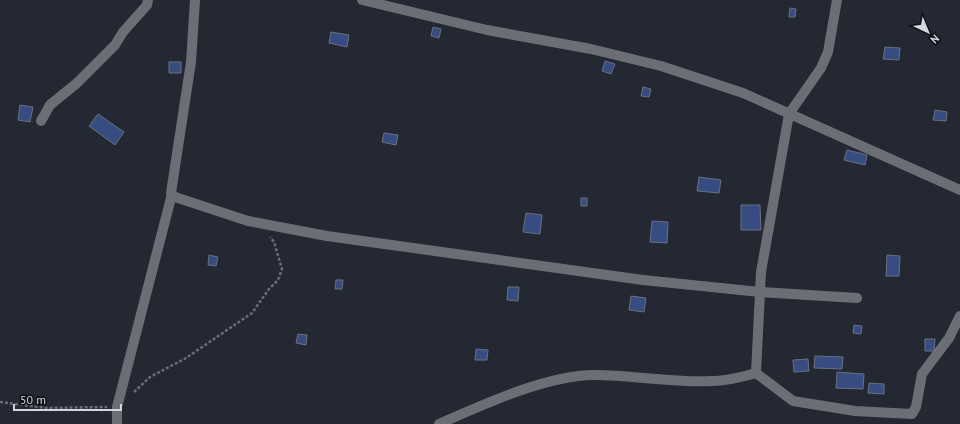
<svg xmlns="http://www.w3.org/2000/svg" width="960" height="424" font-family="'PT Sans',sans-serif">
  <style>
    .building { fill: #374c81; stroke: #6a707e }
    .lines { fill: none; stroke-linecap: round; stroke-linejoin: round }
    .path { stroke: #696d77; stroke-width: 2.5; stroke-dasharray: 3 2; stroke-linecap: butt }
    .minor { stroke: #6b6e74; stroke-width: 10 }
  </style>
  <rect width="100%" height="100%" fill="#232833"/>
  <path class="building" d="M790,8L796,9L795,17H789Z
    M433,27L441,29L439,38L431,36Z
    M331,32L349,35L347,47L329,43Z
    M885,47L900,48L899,60L883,59Z
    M605,61L615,64L611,74L602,71Z
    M169,62H181V73H169Z
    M643,87L651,89L649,97L641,96Z
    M20,105L33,107L30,122L18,120Z
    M935,110L947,112L946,121L933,120Z
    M98,114L124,132L115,145L89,126Z
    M384,133L398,135L396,145L382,142Z
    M847,150L867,155L865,165L844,160Z
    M699,177L721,180L719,193L697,191Z
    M581,198H587V206H581Z
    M741,205H760L761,230H741Z
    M526,213L542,215L540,234L523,232Z
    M652,221L668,222L667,243L650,242Z
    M209,255L218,257L216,266L208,265Z
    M887,255L900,256L899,276H886Z
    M336,280H343L342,289H335Z
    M508,287H519L518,301L507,300Z
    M631,296L646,298L644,312L629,310Z
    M854,325L862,326L861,334L853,333Z
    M298,334L307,335L306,345L296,343Z
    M925,339H935L934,351H925Z
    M476,349L488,350L487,360H475Z
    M815,356L843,357L842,369L814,368Z
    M808,359L809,371L794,372L793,360Z
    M837,372L864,374L863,389L836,388Z
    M869,383L884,384V394L868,393Z"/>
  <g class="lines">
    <path class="path" d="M134,392L150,377L186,358L252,313L269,289L278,280L282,269L274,242L270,237
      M0,402L47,408L107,407"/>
    <path class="minor" d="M195,0L191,62L171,193L175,197L248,221L327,236L643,280L760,292L857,298
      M362,0L487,30L591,49L661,66L743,93L960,190
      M41,121L50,105L77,83L115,45L123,32L147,5L148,0
      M756,373L761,272L789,114L821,68L828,52L837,0
      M756,373L793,401L855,411L912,414L916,407L922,374L949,338L960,316
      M117,424V407L172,194
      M439,424C482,405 547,375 594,375C633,375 673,383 712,381C727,381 742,377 756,373"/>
  </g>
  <g transform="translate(928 32) rotate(136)" stroke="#0e1116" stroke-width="3" paint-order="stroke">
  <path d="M0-3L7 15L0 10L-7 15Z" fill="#d2d6de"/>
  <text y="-6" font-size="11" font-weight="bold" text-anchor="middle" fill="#d2d6de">N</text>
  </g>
  <path d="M14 404v6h107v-6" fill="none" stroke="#d2d6de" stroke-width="2"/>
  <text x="20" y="404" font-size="12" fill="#d2d6de" stroke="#0e1116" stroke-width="3" paint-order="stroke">50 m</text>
</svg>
